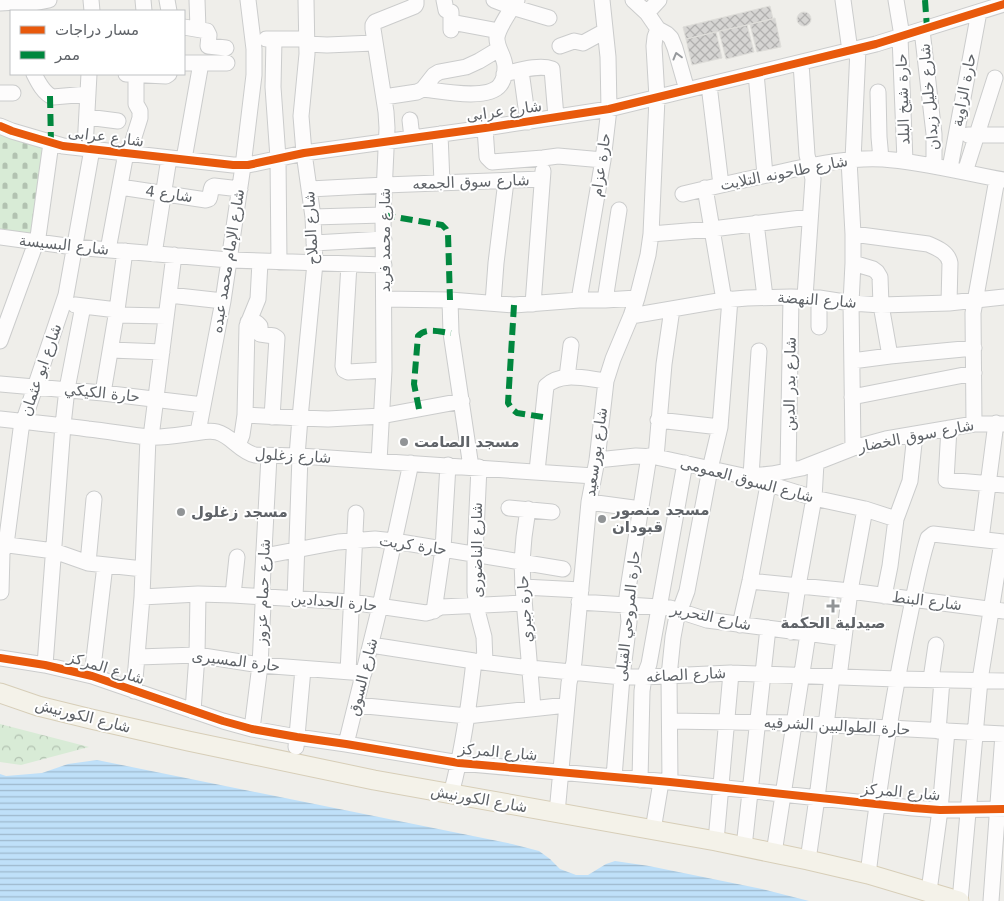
<svg xmlns="http://www.w3.org/2000/svg" width="1004" height="901" font-family="'DejaVu Sans',Vazirmatn,sans-serif">
  <style>
    .cemetery { fill: url(#cemetery-stones) }
    .park { fill: url(#park-crowns) }
    .water { fill: url(#water-rules) }
    .building { fill: url(#building-cross-hatch); stroke: #deddd9 }
    .lines { fill: none; stroke-linecap: round; stroke-linejoin: round }
    .minor-casing { stroke: #cbcccc; stroke-width: 17 }
    .major-casing { stroke: #d7ceb8; stroke-width: 21 }
    .minor { stroke: #fdfcfc; stroke-width: 15 }
    .major { stroke: #f4f2e9; stroke-width: 19 }
    .quiet { stroke: #00873e; stroke-width: 6; stroke-dasharray: 12 6; stroke-linecap: butt }
    .cycleway-casing { stroke: #fff; stroke-width: 11 }
    .cycleway { stroke: #e8590c; stroke-width: 8 }
    .oneway { stroke: #96999c }
    .poi-dot { fill: #919496; stroke: #fff; stroke-width: 2 }
    .labels { text-anchor: middle; stroke-width: 4; stroke-linejoin: round; paint-order: stroke }
    .street-label { font-size: 15px; fill: #5f6368; stroke: #fff }
    .poi-label { font-size: 15px; font-weight: bold; fill: #5f6368; stroke: #fff; text-anchor: start }
  </style>
  <defs>
    <pattern id="cemetery-stones" width="16" height="16" patternUnits="userSpaceOnUse" patternTransform="scale(1.25)"><rect width="16" height="16" fill="#d8ebd6"/><path d="M2 7V4a2 2 0 0 1 4 0v3zM10 15v-3a2 2 0 0 1 4 0v3z" fill="#b2c2b1"/></pattern>
    <pattern id="park-crowns" width="20" height="18" patternUnits="userSpaceOnUse" patternTransform="scale(1.25)"><rect width="20" height="18" fill="#d8ebd6"/><path d="M2 6a3 3 0 1 1 6 0M12 15a3 3 0 1 1 6 0" fill="none" stroke="#b2c2b1"/></pattern>
    <pattern id="water-rules" width="6" height="5" patternUnits="userSpaceOnUse" patternTransform="scale(1.25)"><rect width="6" height="5" fill="#bfe0f9"/><path d="M0 2.5h6" fill="none" stroke="#9eb9cd"/></pattern>
    <pattern id="building-cross-hatch" width="8" height="8" patternUnits="userSpaceOnUse" patternTransform="scale(1.25)"><rect width="8" height="8" fill="#d6d5d3"/><path d="M0 0l8 8M0 8l8-8" fill="none" stroke="#b1b0af"/></pattern>
  </defs>
  <rect width="100%" height="100%" fill="#efeeea"/>
  <path class="cemetery" d="M0,132L45,147L32,235L0,244Z"/>
  <path class="park" d="M0,724L89,747L21,765L0,762Z"/>
  <path class="water" d="M97,760L512,844L539,851L550,859L560,869L576,875H588L606,864L615,861L649,866L762,889L809,901H0V774L6,776L42,773L68,764Z"/>
  <path class="building" d="M770,6L773,19L686,39L683,27Z
    M797 19a7 7 0 1 1 14 0a7 7 0 1 1-14 0Z
    M775,18L781,47L757,52L750,24Z
    M747,25L754,52L726,59L719,31Z
    M716,32L722,58L692,65L686,39Z"/>
  <g class="lines">
    <defs>
      <path id="minor" d="M91,0L92,11
        M143,0L144,11
        M167,0L169,11
        M197,0L198,29
        M444,0L446,10L451,12V30
        M494,0L512,7L549,18
        M633,0L647,13L658,29L667,34L671,38L675,48L687,90
        M843,0L850,51
        M896,0L902,36
        M0,3L18,2
        M19,6L49,0
        M647,13L659,0
        M451,22L499,31
        M184,27L207,31L209,35L208,46L226,48
        M922,30L934,134V165
        M900,37L905,161
        M266,39H307
        M274,39L273,87L278,158L279,262
        M307,44L327,45L374,43
        M560,46L574,41L583,43L605,31
        M184,63H227
        M801,63L807,155L813,179L805,297
        M521,71L528,122
        M756,73L765,175
        M34,74C38,82 44,94 53,97L88,94
        M126,74L166,76L169,74
        M504,74C518,71 539,64 552,69L556,117
        M709,85L721,185
        M423,89C441,91 488,101 500,85C504,80 505,73 505,67C505,56 496,48 497,37C499,26 511,10 517,0
        M878,92L879,137L881,159
        M0,93H13
        M384,97L417,92L423,89L434,75L439,72L466,67L479,61L499,49
        M87,117L118,121
        M410,120L412,138
        M0,126L12,131L63,146L233,165H248L304,153L485,128L609,109L876,44L1004,4
        M485,128L487,157L492,162L543,158L558,156L603,160
        M440,134L442,183
        M968,135H1004
        M85,148L89,74
        M129,153L140,118V111L136,104V74
        M184,159L201,63
        M849,160L853,234V263L851,303L853,448
        M853,160L858,49
        M950,168L979,12
        M965,172L995,78
        M120,187L206,200L209,199C211,195 210,191 212,187L214,186L240,189
        M705,188L724,300
        M310,189L385,185L542,179
        M683,194C716,186 748,179 781,172C814,165 849,157 883,159C925,162 964,173 1004,180
        M313,217L383,215
        M756,223L765,297
        M651,234L712,229L810,217
        M853,234L928,244C937,248 948,252 950,263L949,303
        M0,237L74,247L229,260L384,265
        M314,243L384,239
        M108,250L126,153
        M154,254L169,158
        M853,263L873,269L877,272L880,277L881,305L890,356
        M349,264L343,366L344,370L348,372L384,370
        M169,295L223,301
        M384,299L450,300L514,305L579,300H605L637,298
        M450,300L451,333L471,467
        M579,300L603,160L609,109L608,57L602,0
        M605,300L619,210
        M493,303L496,263L506,181
        M533,304L543,171
        M75,305L117,310
        M116,315L166,316
        M631,316L724,300L747,298L791,297L819,298L851,303L881,305L949,303L1004,297
        M248,322L257,323L260,326V334L274,336L277,338L272,417
        M819,327V298
        M0,341L38,237L51,143
        M111,350L162,352
        M852,361L890,356L974,348
        M567,377L571,345
        M0,384L103,393L203,405
        M103,393L117,310L125,251
        M852,397L974,373
        M245,415L300,418L328,419L381,416L462,401
        M0,419C29,422 58,425 88,429C108,431 128,435 148,437C164,438 179,435 194,433C202,432 209,430 217,432C232,436 239,451 255,455L300,456L594,476
        M658,420L720,427
        M974,424L973,313L997,179
        M949,428L946,480L1004,485
        M198,432L223,301L243,166L254,75V49L248,0
        M151,437L174,255
        M238,445L242,435L245,415L247,326L258,299L260,262
        M297,456L300,418L315,263L313,217L304,153L301,116L307,54L306,0
        M656,457L664,364L672,309
        M597,460L636,456L656,457L743,476L814,498L865,509L896,519
        M379,461L384,370L383,215L387,128L386,112L373,29V25L375,22L415,6L416,4V0
        M479,467L475,554V592L478,614L484,637L485,662
        M537,471L546,386C561,371 587,379 606,381
        M788,471L791,297
        M750,476L772,474L802,468L853,448L886,439L974,424H1004
        M751,476L759,351
        M589,502L641,509
        M509,508L552,512
        M528,509L524,537L522,562L523,587L533,708
        M981,539L996,423
        M0,544L54,551L88,563L143,569
        M264,556L338,542L375,539L394,541L563,569
        M88,563L94,499
        M750,581L850,591L1004,611
        M523,587L581,590
        M1,592L2,553L7,537L21,429L66,295L92,149
        M233,595L237,557
        M884,596L890,566L896,519L910,481L915,434
        M142,597L198,594L233,595L351,602L426,613L430,612L441,607L524,603
        M295,599L300,456
        M579,602L659,607L670,608L707,620L843,638
        M434,611L443,549L448,465
        M740,625L750,581L768,485
        M791,632L798,586L814,498L816,463
        M371,645L474,661L530,668L622,677H644L731,673L897,679L1004,681
        M138,657L197,655L260,665L364,673
        M0,658L45,665L92,676L223,721L252,729L297,737L346,744L459,763L670,782L913,808L940,810L1004,809
        M45,665L63,425L67,389L83,306
        M348,672L356,513
        M92,676L105,565
        M839,677L850,591L865,509
        M931,679L936,645
        M134,691L142,597L148,437
        M356,705L467,716L567,705
        M193,711L197,655L198,594
        M670,721L794,723L1004,734
        M252,729L260,665L263,605L262,588L269,456
        M938,731L942,680
        M346,744L380,606L411,463
        M296,747L303,669
        M614,777L622,677L629,622L627,597L628,589L649,456
        M640,780L642,691L644,677L649,664L685,463
        M670,782L669,676L673,637L676,621L687,591L710,469L720,427L730,299
        M451,794C463,750 469,706 474,661
        M557,813L569,683L574,662L589,502L597,460L606,381L613,359L631,316L637,298L648,255L651,234L657,98L654,46L655,37L658,29
        M653,830L661,782
        M716,841L731,673
        M744,847L768,628
        M774,853L808,634
        M808,860L817,798L832,677
        M868,874C878,793 890,714 906,634C913,602 918,569 928,538L933,534L1004,542
        M929,891L940,810L947,731
        M960,901L980,680L1002,542
        M991,901L1003,734"/>
      <path id="major" d="M0,693L38,706L91,719L188,741L374,780L716,841L808,860L868,874L959,901"/>
    </defs>
    <use href="#minor" class="minor-casing"/>
    <use href="#major" class="major-casing"/>
    <use href="#minor" class="minor"/>
    <use href="#major" class="major"/>
    <path class="quiet" d="M925,0L927,28
      M50,96L51,143
      M383,215L442,225L446,229L448,234L450,300
      M514,305L508,403L512,409L517,413L543,417
      M419,409L414,384L418,336C426,327 440,332 451,333"/>
    <defs>
      <path id="cycleway" d="M0,126L12,131L63,146L233,165H248L304,153L485,128L609,109L876,44L1004,4
        M0,658L45,665L92,676L223,721L252,729L297,737L346,744L459,763L670,782L913,808L940,810L1004,809"/>
    </defs>
    <use href="#cycleway" class="cycleway-casing"/>
    <use href="#cycleway" class="cycleway"/>
  </g>
  <defs><path id="oneway-chevron" d="M-2-3.5L2.5 0L-2 3.5" fill="none" stroke-width="1.6" stroke-linecap="round" stroke-linejoin="round" transform="scale(1.25)"/></defs>
  <use class="oneway" href="#oneway-chevron" transform="translate(677 56) rotate(-105)"/>
  <g class="poi-dot">
    <circle cx="404" cy="442" r="5"/>
    <circle cx="181" cy="512" r="5"/>
    <circle cx="602" cy="519" r="5"/>
    <path d="M830.5 598.5h5v5h5v5h-5v5h-5v-5h-5v-5h5z"/>
  </g>
  <g class="labels">
    <g class="street-label">
      <text transform="translate(964 90) rotate(-79)" y="5">حارة الزاوية</text>
      <text transform="translate(929 97) rotate(-95)" y="5">شارع خليل زيدان</text>
      <text transform="translate(903 99) rotate(-92)" y="5">حارة شيخ البلد</text>
      <text transform="translate(504 111) rotate(-8)" y="5">شارع عرابى</text>
      <text transform="translate(106 137) rotate(7)" y="5">شارع عرابى</text>
      <text transform="translate(601 165) rotate(-82)" y="5">حارة عزام</text>
      <text transform="translate(784 173) rotate(-11)" y="5">شارع طاحونه التلايت</text>
      <text transform="translate(471 182) rotate(-2)" y="5">شارع سوق الجمعه</text>
      <text transform="translate(169 194) rotate(8)" y="5">شارع 4</text>
      <text transform="translate(311 228) rotate(-93)" y="5">شارع الملاح</text>
      <text transform="translate(385 240) rotate(-90)" y="5">شارع محمد فريد</text>
      <text transform="translate(64 245) rotate(6)" y="5">شارع البسيسة</text>
      <text transform="translate(228 261) rotate(-81)" y="5">شارع الإمام محمد عبده</text>
      <text transform="translate(817 300) rotate(4)" y="5">شارع النهضة</text>
      <text transform="translate(41 370) rotate(-71)" y="5">شارع ابو عثمان</text>
      <text transform="translate(790 384) rotate(-89)" y="5">شارع بدر الدين</text>
      <text transform="translate(102 393) rotate(6)" y="5">حارة الكيكي</text>
      <text transform="translate(916 436) rotate(-11)" y="5">شارع سوق الخضار</text>
      <text transform="translate(596 452) rotate(-82)" y="5">شارع بورسعيد</text>
      <text transform="translate(293 456) rotate(3)" y="5">شارع زغلول</text>
      <text transform="translate(747 480) rotate(15)" y="5">شارع السوق العمومى</text>
      <text transform="translate(413 545) rotate(8)" y="5">حارة كريت</text>
      <text transform="translate(477 550) rotate(-90)" y="5">شارع الناضورى</text>
      <text transform="translate(263 592) rotate(-88)" y="5">شارع حمام عزوز</text>
      <text transform="translate(927 601) rotate(7)" y="5">شارع البنط</text>
      <text transform="translate(334 602) rotate(5)" y="5">حارة الحدادين</text>
      <text transform="translate(525 609) rotate(-94)" y="5">حارة جبري</text>
      <text transform="translate(628 616) rotate(-84)" y="5">حارة المروحي القبلى</text>
      <text transform="translate(711 617) rotate(12)" y="5">شارع التحرير</text>
      <text transform="translate(236 661) rotate(7)" y="5">حارة المسيرى</text>
      <text transform="translate(106 668) rotate(17)" y="5">شارع المركز</text>
      <text transform="translate(686 675) rotate(-3)" y="5">شارع الصاغه</text>
      <text transform="translate(363 677) rotate(-76)" y="5">شارع السوق</text>
      <text transform="translate(83 716) rotate(14)" y="5">شارع الكورنيش</text>
      <text transform="translate(837 726) rotate(3)" y="5">حارة الطوالبين الشرقيه</text>
      <text transform="translate(498 752) rotate(5)" y="5">شارع المركز</text>
      <text transform="translate(901 792) rotate(5)" y="5">شارع المركز</text>
      <text transform="translate(479 799) rotate(10)" y="5">شارع الكورنيش</text>
    </g>
    <g class="poi-label">
      <text x="414" y="447">مسجد الصامت</text>
      <text x="612" y="515">مسجد منصور<tspan x="612" dy="17">قبودان</tspan></text>
      <text x="191" y="517">مسجد زغلول</text>
      <text x="833" y="628" text-anchor="middle">صيدلية الحكمة</text>
    </g>
  </g>
  <rect x="10" y="10" width="175" height="65" fill="#ffffff" stroke="#bfc1c3"/>
  <rect x="20" y="26" width="25" height="8" fill="#e8590c" stroke="#bfc1c3"/>
  <text x="55" y="35" font-size="15" fill="#5f6368">مسار دراجات</text>
  <rect x="20" y="51" width="25" height="8" fill="#00873e" stroke="#bfc1c3"/>
  <text x="55" y="60" font-size="15" fill="#5f6368">ممر</text>
</svg>
